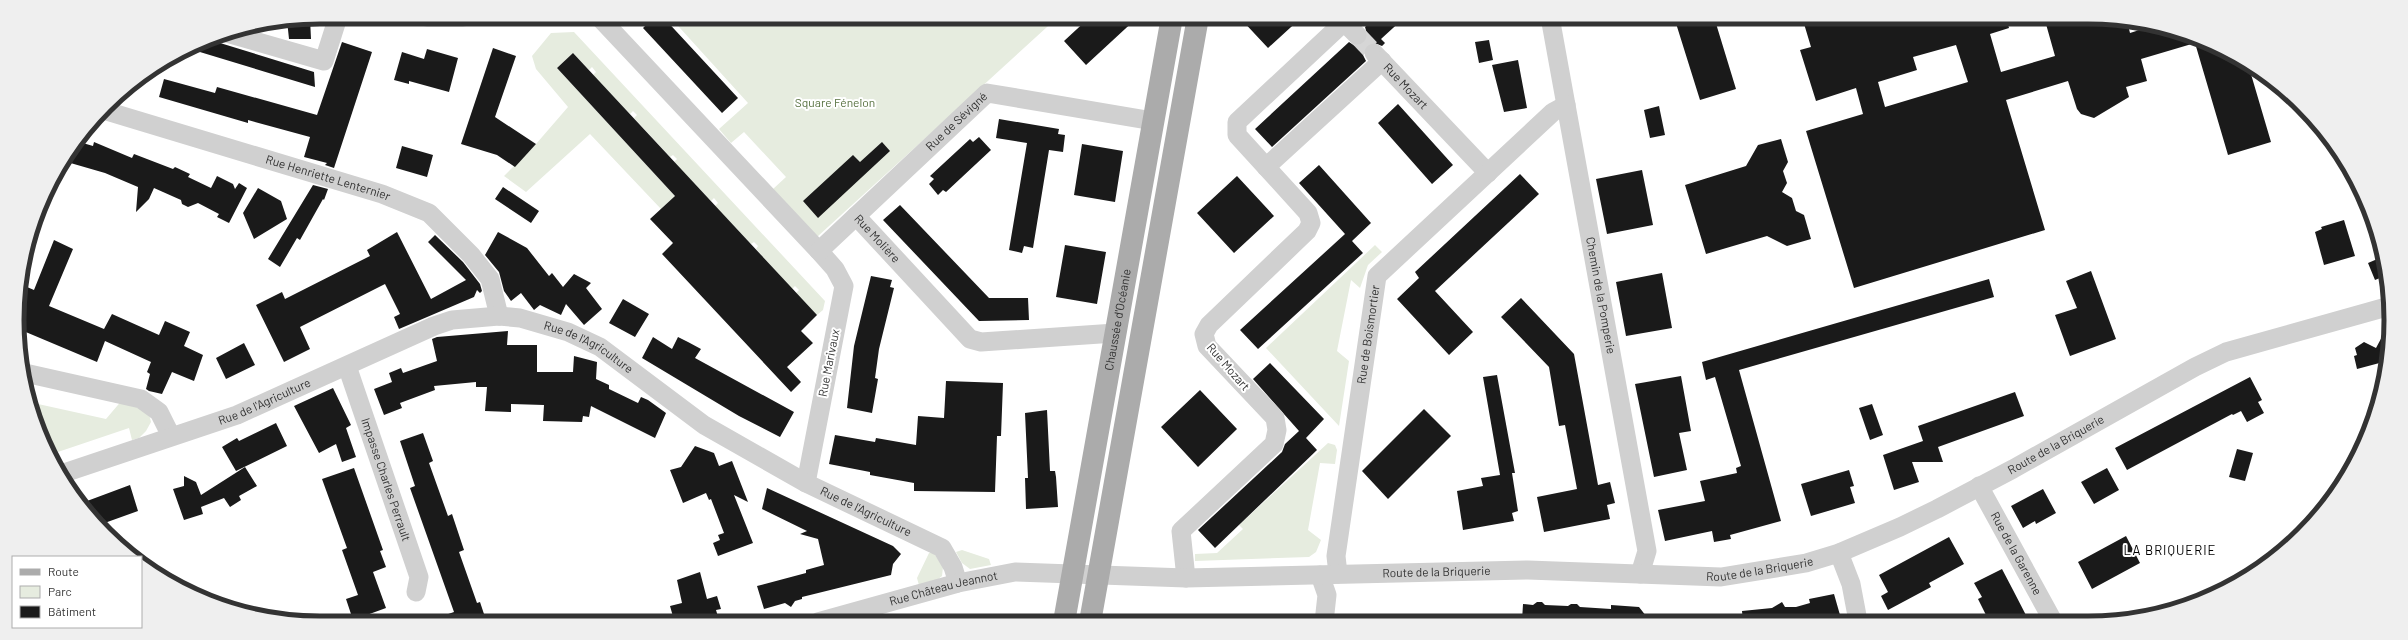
<svg xmlns="http://www.w3.org/2000/svg" width="2408" height="640" font-family="Barlow,sans-serif">
  <style>
    .green { fill: #e6ecdf }
    .building { fill: #1a1a1a; fill-rule: evenodd }
    .lines { fill: none; stroke-linecap: round; stroke-linejoin: round }
    .street-tunnel { stroke: #d6d6d6; stroke-width: 19; stroke-dasharray: 19 10; stroke-linecap: butt }
    .street { stroke: #d0d0d0; stroke-width: 19 }
    .primary { stroke: #ababab; stroke-width: 22 }
    .labels { text-anchor: middle; stroke-width: 4; stroke-linejoin: round; paint-order: stroke }
    .street-label { font-size: 12px; fill: #333; stroke: #fff }
    .park-label { font-size: 12px; fill: #56703f; stroke: #fff }
    .neighbourhood-label { font-size: 13px; letter-spacing: 1px; fill: #000; stroke: #fff }
    .rim { fill: none; stroke: #333; stroke-width: 5 }
  </style>
  <rect width="100%" height="100%" fill="#fff"/>
  <path class="green" d="M670,17H1058L817,237L773,189L786,177L744,132L731,143L719,129L748,103Z
    M574,32L825,301L823,310L817,315L796,293L799,290L795,286L792,289L756,249L758,246L754,242L751,244L715,206L718,203L714,198L711,201L674,162L677,159L673,155L670,157L634,118L637,115L633,111L630,114L593,75L596,72L592,67L589,70L573,53L557,68L675,196L661,209L590,134L526,192L504,176L536,144L568,107L536,69L532,56L551,33Z
    M1375,245L1382,252L1368,265L1360,288L1351,280L1337,351L1349,361L1339,426L1266,348Z
    M123,399L149,414L151,422L146,431L139,438L132,440L129,428L49,455L29,402L106,419Z
    M1328,443L1335,445L1337,450L1335,464L1320,463L1308,530L1321,540L1316,552L1309,557L1195,561V554L1217,553L1243,529L1239,525Z
    M962,550L989,559L991,565L970,569L962,563L956,552Z
    M929,553H934L943,567L942,576L931,585L920,589L917,578Z"/>
  <path class="building" d="M654,17H663L738,98L722,113L643,28Z
    M1090,17H1138L1086,65L1064,41Z
    M1239,17H1302L1268,48Z
    M1358,17H1405L1381,39L1385,43L1382,46L1372,42L1366,45L1363,55L1366,61L1272,147L1255,129L1349,42L1355,46L1365,42L1368,37L1365,27L1366,26Z
    M1674,17H1714L1736,89L1700,100Z
    M1802,17H2006L2009,28L1990,34L2001,72L2055,56L2044,17H2088L2127,21L2130,33L2155,25L2204,40L2248,64L2271,142L2228,155L2195,43L2141,59L2147,81L2126,87L2129,97L2094,118L2081,114L2077,109L2068,81L2006,100L2045,230L1854,288L1806,131L1863,114L1856,88L1816,101L1800,50L1811,47ZM1956,45L1968,82L1885,107L1878,82L1917,70L1913,57Z
    M310,18L311,39H289L287,20Z
    M207,39L314,72L315,87L190,49Z
    M1489,40L1493,60L1479,63L1475,42Z
    M342,42L372,52L334,168L325,165L327,163L304,157L310,137L248,120V123L159,97L164,79L215,93L217,87L317,115Z
    M493,48L516,56L495,117L536,144L515,167L497,155L461,144Z
    M427,49L458,58L449,92L409,81V84L394,80L402,52L424,59Z
    M573,53L817,315L801,331L813,343L787,367L801,382L791,392L662,254L673,243L650,219L675,196L557,68Z
    M1518,60L1527,108L1504,112L1492,65Z
    M1398,104L1453,165L1432,184L1378,123Z
    M1659,106L1665,135L1650,138L1644,110Z
    M999,119L1059,129L1058,134L1065,135L1063,152L1049,150L1033,248L1024,246L1022,253L1009,250L1027,143L996,138Z
    M979,137L991,150L946,192L943,190L938,195L929,184L934,179L930,176L970,139L973,142Z
    M1781,139L1788,162L1783,171L1787,183L1782,192L1792,198L1796,211L1804,215L1811,239L1787,246L1767,236L1706,254L1685,185L1746,166L1758,145Z
    M76,141L93,146L94,142L132,158L134,154L173,169L175,167L190,174L188,177L211,188L217,176L233,184L235,189L239,183L247,188L229,223L217,217L219,214L198,203L188,207L182,204L181,200L154,188L149,199L136,212L138,187L105,173L67,162Z
    M882,142L890,151L818,218L803,201L853,155L860,162Z
    M1082,144L1123,151L1115,202L1074,195Z
    M402,146L433,155L427,177L396,168Z
    M1319,165L1371,223L1352,241L1363,253L1258,349L1240,330L1345,234L1299,183Z
    M1642,170L1653,225L1607,234L1596,179Z
    M1520,174L1539,194L1435,291L1473,332L1449,355L1397,299L1419,278L1415,272Z
    M1237,176L1274,216L1234,253L1197,213Z
    M313,185L328,189L324,200L323,199L300,240L297,238L280,267L268,259Z
    M503,187L539,211L531,223L495,199Z
    M258,188L281,201L287,219L254,239L243,213Z
    M900,205L989,298H1028L1029,320L979,321L883,220Z
    M2344,220L2355,256L2324,265L2315,232L2322,229L2321,227Z
    M397,232L431,299L466,280L428,242L435,235L463,262L480,284L482,291L480,293L477,290L474,297L399,329L394,317L400,314L385,284L300,327L310,349L284,362L256,305L282,292L285,299L370,256L367,250Z
    M498,232L527,248L549,276L552,273L563,287L574,274L591,283L586,288L602,309L584,325L566,304L561,315L540,305L534,310L521,293L511,301L504,291L499,272L485,255Z
    M54,240L73,249L49,306L104,329L112,314L159,335L165,321L190,332L184,346L203,355L194,381L172,372L162,394L149,391L146,389L150,374L147,372L151,362L105,341L97,362L21,330L18,300L20,284L34,290Z
    M1065,245L1106,252L1097,304L1056,297Z
    M2382,257L2387,275L2375,280L2368,263Z
    M2091,271L2116,339L2070,356L2055,315L2077,308L2066,281Z
    M1662,273L1672,328L1626,336L1616,282Z
    M871,276L892,280L890,287L894,288L879,349L875,378L878,379L872,413L847,408L854,346Z
    M1989,279L1994,297L1739,370L1781,521L1730,535L1731,539L1714,542L1712,531L1665,541L1658,510L1705,501L1700,481L1737,473L1736,468L1741,466L1715,377L1706,380L1702,362Z
    M1521,298L1574,354L1598,485L1610,482L1615,503L1607,505L1610,519L1544,532L1537,497L1577,489L1565,425L1559,426L1549,367L1501,317Z
    M623,299L649,314L635,337L609,323Z
    M2391,320L2387,361L2357,369L2354,356L2357,355L2355,348L2364,342L2376,348Z
    M508,331L507,345H537V372H573L574,356L597,362L596,379L609,385V389L638,403L641,397L648,400L666,413L655,438L591,406L589,417L583,416L582,422L543,421L544,405L511,404V412L485,411L487,387H476V382L434,386L435,390L400,403L402,408L384,415L374,389L392,382L389,373L401,368L403,373L437,361L432,339L437,337Z
    M653,337L672,349L678,337L688,342L701,349L695,358L794,412L780,437L739,416L642,358Z
    M244,343L255,365L226,379L216,358Z
    M1270,363L1324,419L1306,438L1317,450L1215,548L1198,530L1282,452L1285,444L1299,431L1253,379Z
    M1497,375L1515,473H1512L1518,511L1512,513L1514,521L1463,530L1457,491L1483,486L1481,478L1500,475L1483,377Z
    M1681,376L1691,431L1679,433L1687,470L1654,477L1635,384Z
    M2250,377L2262,400L2258,402L2264,413L2247,422L2241,411L2233,415L2232,414L2127,470L2115,448Z
    M946,381L1003,383L1001,436H997L995,492L914,491V483L870,475V472L829,464L835,435L875,442L876,438L916,445L918,416L944,418Z
    M333,388L351,425L346,428L356,457L342,462L336,444L319,453L294,406Z
    M1200,390L1237,429L1198,467L1161,427Z
    M2015,392L2024,416L1938,447L1943,462H1912L1919,482L1894,490L1883,455L1923,441L1918,426Z
    M1872,404L1883,435L1870,440L1859,408Z
    M1424,409L1451,436L1388,499L1362,471Z
    M1047,410L1050,471H1055L1056,477L1058,507L1026,509L1025,478H1028L1025,413Z
    M276,423L287,446L236,471L222,447L237,438L239,441Z
    M423,433L433,461L429,463L448,516L452,514L464,550L459,552L477,603L480,602L487,623H429L428,621L454,612L410,488L415,486L400,441Z
    M695,446L714,453L719,466L732,461L748,502L734,495L753,543L718,556L713,543L720,540L718,535L724,533L711,499L709,500L706,493L683,503L670,470L681,467Z
    M2237,449L2253,453L2245,481L2229,477Z
    M245,467L257,486L239,496L241,500L230,507L224,498L201,507L203,514L184,520L173,489L184,486V476L196,482L201,495Z
    M354,468L383,550L380,551L386,567L373,572L386,608L353,620L346,599L358,595L342,550L347,548L322,479Z
    M2107,468L2119,490L2094,504L2081,482Z
    M1849,470L1854,486L1850,487L1855,503L1811,516L1801,484Z
    M130,485L138,511L99,525L79,504Z
    M767,488L893,546L901,554L893,564L891,575L802,597V599L795,601L791,607L785,603L764,609L757,586L806,573V570L824,565L818,539L800,534L807,531L762,509Z
    M2043,489L2056,513L2036,524L2035,521L2023,528L2011,506Z
    M2126,536L2140,563L2092,589L2078,562Z
    M1949,537L1964,564L1929,583L1931,587L1888,610L1881,596L1888,592L1879,575Z
    M2002,569L2013,590L2029,621H1989L1978,599L1982,597L1974,583Z
    M700,572L707,599L717,596L721,609L716,610L719,620L709,622H678V620H674L670,606L682,603L677,580Z
    M1834,594L1840,615L1830,618L1831,621H1743L1742,611L1772,608L1782,602L1785,607H1796L1810,603L1809,599Z
    M1537,602H1542L1545,605L1568,606L1571,604H1577L1580,607L1611,609V605L1639,607L1650,621H1522L1523,604L1533,605Z"/>
  <g class="lines">
    <path class="street-tunnel" d="M1357,35L1374,53"/>
    <g class="street">
      <path d="M427,17H463"/>
      <path d="M599,17L819,251L835,269L844,286L806,483"/>
      <path id="s1" d="M1550,17L1647,551L1640,574"/>
      <path d="M1344,22L1357,35"/>
      <path d="M227,33L324,61L338,17"/>
      <path id="s2" d="M1374,53L1488,173"/>
      <path id="s3" d="M103,110L382,194L429,213L471,255L490,279L499,316"/>
      <path d="M1266,167L1382,61"/>
      <path id="s4" d="M856,216L970,339L981,342L1115,333"/>
      <path id="s5" d="M819,251L987,93L1153,121"/>
      <path id="s6" d="M347,366L419,577L416,592"/>
      <path d="M25,373L141,399L159,412L171,436"/>
      <path id="s7" d="M61,474L237,415L434,326L452,320L499,316L520,318L568,332L600,347L704,425L806,483L942,548L953,567L958,583"/>
      <path id="s8" d="M1979,486L2053,621"/>
      <path d="M1839,553L1851,584L1858,621"/>
      <path id="s9" d="M1338,574L1336,556L1377,276L1553,112L1566,105"/>
      <path d="M1320,575L1327,595L1324,622"/>
      <path d="M1186,578L1181,531L1274,444L1277,430L1275,418L1207,346L1204,334L1209,325L1307,231L1311,223L1308,213L1237,135V122L1344,22L1339,17"/>
      <path id="s10" d="M818,622L958,583L1015,572L1186,578L1528,570L1721,577L1806,563L1839,553L1900,527L1937,509L2013,469L2195,367L2226,352L2390,306"/>
    </g>
    <g class="primary">
      <path id="s11" d="M1064,622L1172,17"/>
      <path d="M1090,622L1198,17"/>
    </g>
  </g>
  <g class="labels">
    <g class="street-label">
      <text dy="4" stroke="none"><textPath href="#s2" startOffset="46">Rue Mozart</textPath></text>
      <text dy="4" stroke="none"><textPath href="#s5" startOffset="189">Rue de Sévigné</textPath></text>
      <text dy="4" stroke="none"><textPath href="#s3" startOffset="235">Rue Henriette Lenternier</textPath></text>
      <text dy="4" stroke="none"><textPath href="#s4" startOffset="31">Rue Molière</textPath></text>
      <text dy="4" stroke="none"><textPath href="#s1" startOffset="283">Chemin de la Pomperie</textPath></text>
      <text dy="4" stroke="none"><textPath href="#s11" startOffset="307">Chaussée d'Océanie</textPath></text>
      <text dy="4" stroke="none"><textPath href="#s9" startOffset="242">Rue de Boismortier</textPath></text>
      <text dy="4" stroke="none"><textPath href="#s7" startOffset="564">Rue de l'Agriculture</textPath></text>
      <text transform="translate(829 363) rotate(-79)" y="4">Rue Marivaux</text>
      <text transform="translate(1228 367) rotate(49)" y="4">Rue Mozart</text>
      <text dy="4" stroke="none"><textPath href="#s7" startOffset="216">Rue de l'Agriculture</textPath></text>
      <text dy="4" stroke="none"><textPath href="#s10" startOffset="1273">Route de la Briquerie</textPath></text>
      <text dy="4" stroke="none"><textPath href="#s6" startOffset="120">Impasse Charles Perrault</textPath></text>
      <text dy="4" stroke="none"><textPath href="#s7" startOffset="888">Rue de l'Agriculture</textPath></text>
      <text dy="4" stroke="none"><textPath href="#s8" startOffset="77">Rue de la Garenne</textPath></text>
      <text dy="4" stroke="none"><textPath href="#s10" startOffset="949">Route de la Briquerie</textPath></text>
      <text dy="4" stroke="none"><textPath href="#s10" startOffset="625">Route de la Briquerie</textPath></text>
      <text dy="4" stroke="none"><textPath href="#s10" startOffset="130">Rue Château Jeannot</textPath></text>
    </g>
    <g class="park-label">
      <text x="835" y="107">Square Fénelon</text>
    </g>
    <g class="neighbourhood-label">
      <text x="2170" y="555">LA BRIQUERIE</text>
    </g>
  </g>
  <path d="M0 0H2408V640H0ZM320 24H2088A296 296 0 0 1 2384 320V320A296 296 0 0 1 2088 616H320A296 296 0 0 1 24 320V320A296 296 0 0 1 320 24Z" fill="#efefef" fill-rule="evenodd"/>
  <path class="rim" d="M320 24H2088A296 296 0 0 1 2384 320V320A296 296 0 0 1 2088 616H320A296 296 0 0 1 24 320V320A296 296 0 0 1 320 24Z"/>
  <rect x="12" y="556" width="130" height="72" fill="#ffffff" stroke="#adadad"/>
  <rect x="20" y="569" width="20" height="6" fill="#ababab" stroke="#adadad"/>
  <text x="48" y="576" font-size="12" fill="#333333">Route</text>
  <rect x="20" y="586" width="20" height="12" fill="#e6ecdf" stroke="#adadad"/>
  <text x="48" y="596" font-size="12" fill="#333333">Parc</text>
  <rect x="20" y="606" width="20" height="12" fill="#1a1a1a" stroke="#adadad"/>
  <text x="48" y="616" font-size="12" fill="#333333">Bâtiment</text>
</svg>
